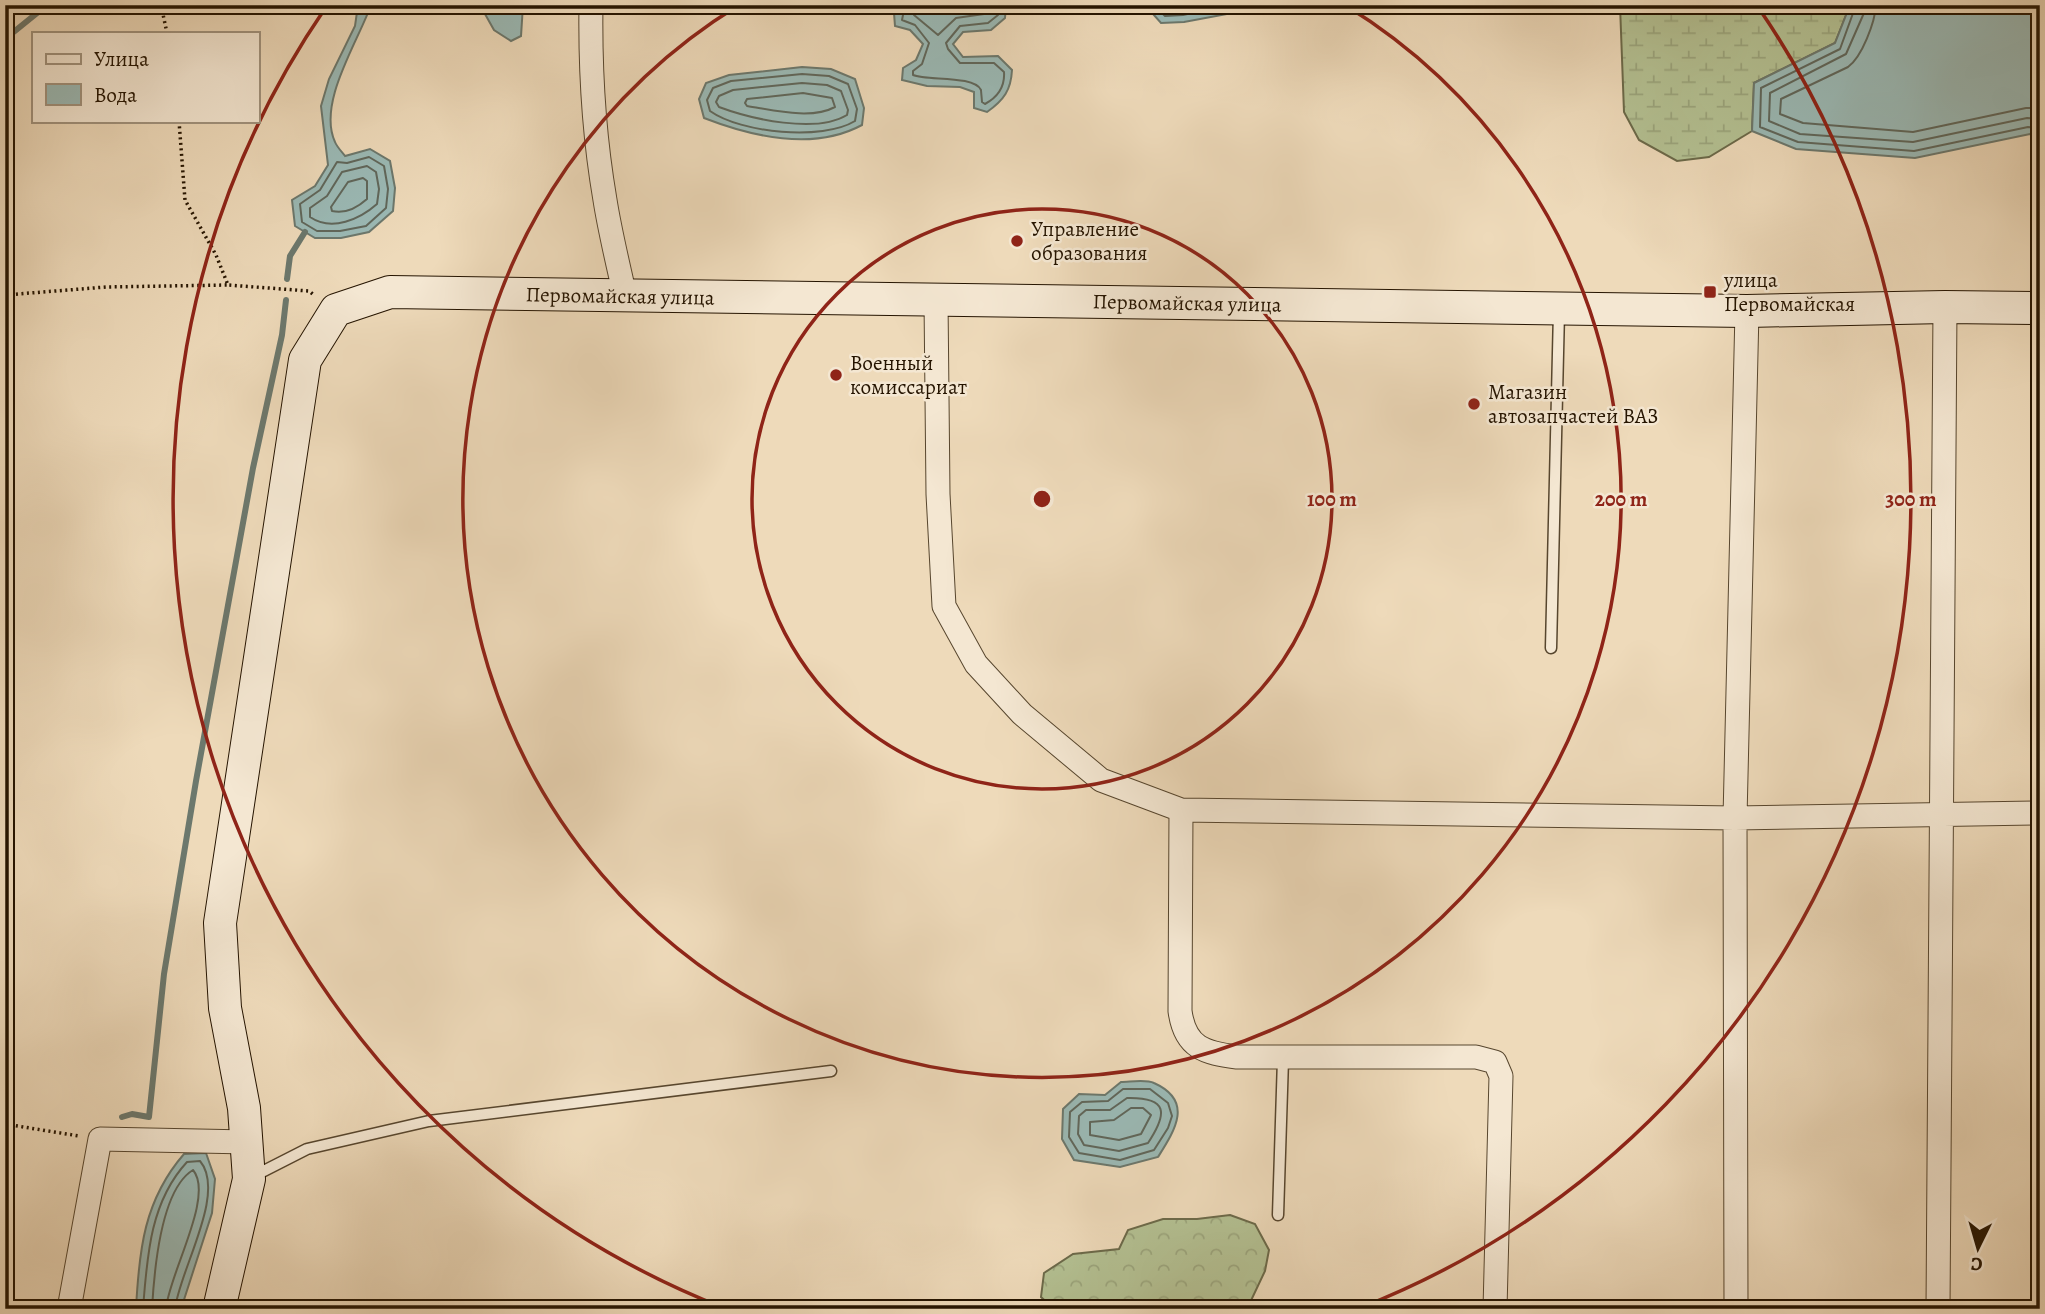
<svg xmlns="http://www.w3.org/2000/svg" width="2045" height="1314" font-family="Alegreya,serif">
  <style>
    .forest { fill: url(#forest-crowns); stroke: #6c6a4a; stroke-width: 2 }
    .wetland { fill: url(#wetland-marsh); stroke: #6c6a4a; stroke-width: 2 }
    .water { fill: #9bbab6; stroke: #6c786d; stroke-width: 2 }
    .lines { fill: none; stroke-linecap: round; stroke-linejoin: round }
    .shore { stroke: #60675b; stroke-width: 2 }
    .stream { stroke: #6c786d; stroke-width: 6 }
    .lane-casing { stroke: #57462e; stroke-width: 13 }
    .street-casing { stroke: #57462e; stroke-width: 25 }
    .secondary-casing { stroke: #251400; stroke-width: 34 }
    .path { stroke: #251400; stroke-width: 3.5; stroke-dasharray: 2 3.5; stroke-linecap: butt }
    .lane { stroke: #f4e7d2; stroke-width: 10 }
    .street { stroke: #f4e7d2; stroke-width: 23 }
    .secondary { stroke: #f4e7d2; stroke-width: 32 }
    .ring { fill: none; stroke: #8f2418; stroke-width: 3.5 }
    .poi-dot { fill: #8f2418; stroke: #f4e7d2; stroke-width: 2.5 }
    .labels { text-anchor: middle; stroke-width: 5; stroke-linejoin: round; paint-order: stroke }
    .poi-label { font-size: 21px; fill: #251400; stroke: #f4e7d2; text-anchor: start }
    .street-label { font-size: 21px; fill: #251400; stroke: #f4e7d2 }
    .centre { fill: #8f2418; stroke: #f4e7d2; stroke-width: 3.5 }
    .ring-label { font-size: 21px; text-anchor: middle; font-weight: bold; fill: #8f2418; stroke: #f4e7d2; stroke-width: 5; stroke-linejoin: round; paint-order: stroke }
  </style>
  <defs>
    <pattern id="forest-crowns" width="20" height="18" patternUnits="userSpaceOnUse" patternTransform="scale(1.75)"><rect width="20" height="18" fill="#b4c193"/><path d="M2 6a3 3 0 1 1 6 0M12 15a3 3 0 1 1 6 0" fill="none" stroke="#9ba57d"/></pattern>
    <pattern id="wetland-marsh" width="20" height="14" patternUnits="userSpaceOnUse" patternTransform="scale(1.75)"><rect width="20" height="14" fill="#b4c193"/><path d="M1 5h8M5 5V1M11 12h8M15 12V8" fill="none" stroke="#9ba57d"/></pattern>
  </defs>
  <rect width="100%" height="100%" fill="#eedaba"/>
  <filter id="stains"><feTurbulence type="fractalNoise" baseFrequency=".00286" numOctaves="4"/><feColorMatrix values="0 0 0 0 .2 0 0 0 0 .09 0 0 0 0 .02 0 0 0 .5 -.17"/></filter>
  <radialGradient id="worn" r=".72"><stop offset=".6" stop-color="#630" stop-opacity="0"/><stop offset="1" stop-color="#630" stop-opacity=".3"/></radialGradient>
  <path class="forest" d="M1230,1215L1255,1224L1269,1250L1265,1271L1247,1309H1054L1041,1297L1044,1273L1073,1254L1119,1249L1128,1230L1163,1219H1197Z"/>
  <path class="wetland" d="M1620,5H1850L1835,43L1754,83L1752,131L1709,157L1677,161L1639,140L1624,112Z"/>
  <path class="water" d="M358,5H371C358,42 317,103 335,142C337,147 342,152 345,156L370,149L390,161L395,188L393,211L369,232L341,238H315L295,226L292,200L315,186L328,165L321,106L329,79L355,26Z
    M469,5H523L521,36L511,41L494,30L485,14Z
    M900,5H1006L1005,18L991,30L963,32L953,44L963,57L998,56L1012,70C1011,90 1004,100 987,112L974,108V92L960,87L927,86L902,80L903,68L916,60L923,44L910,30L895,26L894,13Z
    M1145,5H1238V12L1184,22L1161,23Z
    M1850,5H2040V135L2030,134L1915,158L1796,149L1752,131L1754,83L1835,43Z
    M802,67L831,69L855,79L864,108L862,125C814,151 753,137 704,118L699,99L706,83L729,75Z
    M1121,1082C1130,1082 1146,1079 1154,1083C1194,1101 1175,1130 1158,1157L1120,1167L1074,1160L1062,1139L1063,1109L1079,1094L1105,1095Z
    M206,1153L215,1179L212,1213L181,1309H136C139,1250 144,1200 184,1154Z"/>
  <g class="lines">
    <path class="shore" d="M905,5L902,20L915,25L929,43L922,64L913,71V75C927,81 974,75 981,90C981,91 982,101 982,102L985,104C998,97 1005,86 1004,72L994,63H960L948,49L946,43L960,26L988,23L998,15L999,5
      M914,5V15L938,35L956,18L984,14L989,10L990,5
      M1154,5L1165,16L1183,15L1230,5
      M1856,5L1840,49L1761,88L1760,127L1798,142L1914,151L2028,127L2040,128
      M1865,5L1864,13L1846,54L1770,93L1769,121L1800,134L1913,142L2027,118L2040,119
      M1876,5C1875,22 1862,57 1848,67L1781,99L1780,114L1803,123L1913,132L2026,108H2040
      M802,74L829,76L848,84L857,109L855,121C822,141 741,133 710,111L707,100L713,88L731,81Z
      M802,83L827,85L841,91L848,110L847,115C816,134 751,119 719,107L716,102L719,96L733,90Z
      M803,93L832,98L835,107C811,120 773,110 747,106L745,103L747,99Z
      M369,157L384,166L388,189L386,208L366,226L340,231H317L302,222L300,204L320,190L337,162L347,163Z
      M367,166L376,172L379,189L377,204C360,219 332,232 310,217V208L327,196L342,172Z
      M363,178L367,181V199C357,208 345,214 332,211L331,207L348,182Z
      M1123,1089H1150L1168,1103L1172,1116L1168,1128L1154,1150L1120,1160L1079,1153L1069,1137L1070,1112L1082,1102L1108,1101Z
      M1127,1098C1168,1097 1168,1113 1148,1143L1119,1151L1084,1145L1078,1134L1079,1116L1086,1110H1110Z
      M1131,1108H1143L1151,1115L1141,1134L1119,1140L1090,1135V1122L1114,1120Z
      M143,1309C147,1257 150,1202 187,1162L200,1161C227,1193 179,1271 175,1309
      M152,1309C154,1273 160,1190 193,1170C215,1196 168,1276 166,1309"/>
    <path class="stream" d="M5,39L47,5
      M287,279L290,256L305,232
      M122,1117L132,1114L149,1117L164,974L196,781L253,468L282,335L286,300"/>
    <defs>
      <path id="lane" d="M1551,648L1559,311
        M252,1177L307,1149L429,1121L831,1071
        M1278,1215L1283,1059"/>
      <path id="street" d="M591,5C590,70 594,136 605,200C610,232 618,264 625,296
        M936,300L938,494L944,606L976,664L1022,714L1101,780L1181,810L1735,818L2040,813
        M1181,810L1180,1011C1185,1048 1205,1053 1237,1057H1476L1495,1062L1501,1076L1495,1309
        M69,1309L100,1139L248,1142
        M1736,1309L1735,818L1747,311
        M1938,1309L1945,307"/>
      <path id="secondary" d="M219,1309L249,1179L244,1108L225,1008L220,923L305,360L336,310L390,292L1747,311L1945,307L2040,308"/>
    </defs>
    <use href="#lane" class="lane-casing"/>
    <use href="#street" class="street-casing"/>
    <use href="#secondary" class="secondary-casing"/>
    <path class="path" d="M161,5L167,33
      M179,121L185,200L216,255L228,285L309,291L315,296
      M5,295L106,287L228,285
      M5,1124L79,1136"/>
    <use href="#lane" class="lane"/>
    <use href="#street" class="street"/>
    <use href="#secondary" class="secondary"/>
  </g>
  <g class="ring">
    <circle cx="1042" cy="499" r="290"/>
    <path d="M1345 5A579 579 0 1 1 739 5"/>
    <path d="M724 1308A869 869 0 0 1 326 7M1758 7A869 869 0 0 1 1360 1308"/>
  </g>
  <g class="poi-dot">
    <circle cx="1017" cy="241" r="7"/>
    <rect x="1703" y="285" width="14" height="14" rx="3.5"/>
    <circle cx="836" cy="375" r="7"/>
    <circle cx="1474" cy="404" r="7"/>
  </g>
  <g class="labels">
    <g class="poi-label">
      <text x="1031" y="236">Управление<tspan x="1031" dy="24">образования</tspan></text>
      <text x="1724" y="287">улица<tspan x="1724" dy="24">Первомайская</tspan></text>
      <text x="850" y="370">Военный<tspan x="850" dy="24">комиссариат</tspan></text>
      <text x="1488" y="399">Магазин<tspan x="1488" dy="24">автозапчастей ВАЗ</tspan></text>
    </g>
    <g class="street-label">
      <text transform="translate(620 296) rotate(1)" y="7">Первомайская улица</text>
      <text transform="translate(1187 303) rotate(1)" y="7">Первомайская улица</text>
    </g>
  </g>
  <circle cx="1042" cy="499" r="10" class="centre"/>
  <g class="ring-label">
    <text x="1332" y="506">100 m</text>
    <text x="1621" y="506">200 m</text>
    <text x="1911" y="506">300 m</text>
  </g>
  <rect width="2045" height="1314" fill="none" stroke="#eedaba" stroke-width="28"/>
  <rect x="7" y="7" width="2031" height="1300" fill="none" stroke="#251400" stroke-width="3.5"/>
  <rect x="14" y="14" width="2017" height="1286" fill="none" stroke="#251400" stroke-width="2"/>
  <rect x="32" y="32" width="228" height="91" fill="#f4e7d2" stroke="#a1937e" stroke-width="2"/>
  <rect x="46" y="54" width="35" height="10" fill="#f4e7d2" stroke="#a1937e" stroke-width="2"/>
  <text x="94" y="66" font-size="21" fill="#251400">Улица</text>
  <rect x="46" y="84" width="35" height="21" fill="#9bbab6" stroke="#a1937e" stroke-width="2"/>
  <text x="94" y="102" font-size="21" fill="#251400">Вода</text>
  <g transform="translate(1978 1248) rotate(185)" stroke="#f4e7d2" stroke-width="5" paint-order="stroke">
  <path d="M0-5L12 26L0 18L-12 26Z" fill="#251400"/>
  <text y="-10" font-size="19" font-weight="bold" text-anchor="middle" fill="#251400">С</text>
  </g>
  <rect width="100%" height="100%" filter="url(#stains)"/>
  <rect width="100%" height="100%" fill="url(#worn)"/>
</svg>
